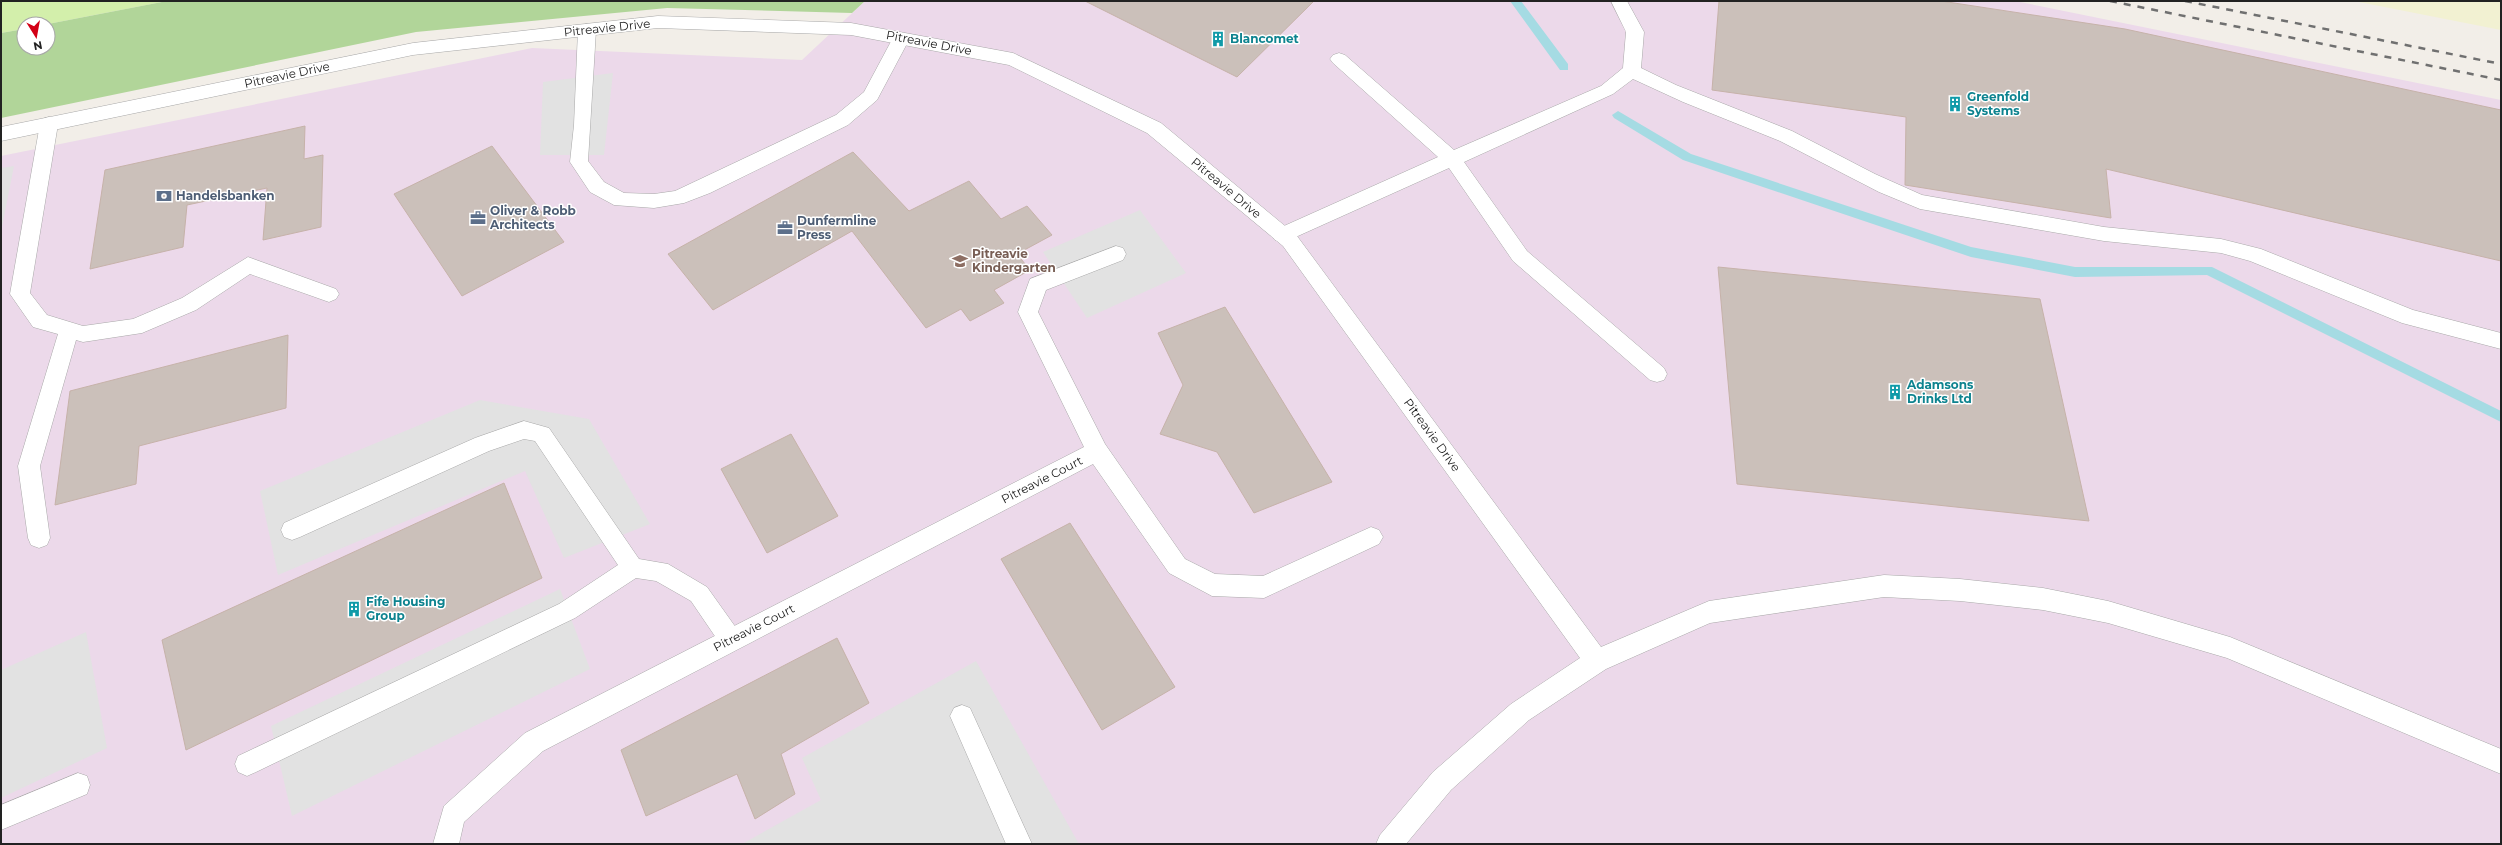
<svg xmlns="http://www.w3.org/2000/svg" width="2502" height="845" font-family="Montserrat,sans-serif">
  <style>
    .industrial { fill: #ecd9ea }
    .farmland { fill: #f2f1d2 }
    .grass { fill: #d3efab }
    .forest { fill: #b1d599 }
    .parking { fill: #e2e2e2 }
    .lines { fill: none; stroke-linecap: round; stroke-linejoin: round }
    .stream { fill: #a5dbe3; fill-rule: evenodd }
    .building { fill: #cbc0ba; stroke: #c6b2a9 }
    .lane-casing { stroke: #a9a9a9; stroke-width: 1 }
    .street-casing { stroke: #a9a9a9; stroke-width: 1 }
    .lane { fill: #fff; fill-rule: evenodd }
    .street { fill: #fff; fill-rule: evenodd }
    .rail { stroke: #707070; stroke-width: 2.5; stroke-dasharray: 7 7; stroke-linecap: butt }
    .labels { text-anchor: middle; stroke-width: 3; stroke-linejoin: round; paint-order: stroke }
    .street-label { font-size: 12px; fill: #222; stroke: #fff }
    .culture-label { font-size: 12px; font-weight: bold; fill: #0d838f; stroke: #fff; text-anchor: start }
    .service-label { font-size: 12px; font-weight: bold; fill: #4e5e75; stroke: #fff; text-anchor: start }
    .education-label { font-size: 12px; font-weight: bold; fill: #785e54; stroke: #fff; text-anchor: start }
  </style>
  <rect width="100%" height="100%" fill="#f2eee8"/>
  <path class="industrial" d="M865,1H2015L2501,100V844H1V156L532,48L802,60Z"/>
  <path class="farmland" d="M2354,1H2501V30Z"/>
  <path class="grass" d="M1,1H167L48,24H24V29L1,33Z"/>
  <path class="forest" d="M167,1H865L852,13L667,8L416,32L1,118V33L24,29V48H48V24Z"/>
  <path class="parking" d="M613,73L604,155H540L543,82Z
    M14,166L1,232V168Z
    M1140,210L1186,273L1087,318L1043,252Z
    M480,400L589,419L650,524L564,558L525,471L278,575L260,491Z
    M560,589L590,669L292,816L271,726Z
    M86,632L107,748L1,798V670Z
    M976,661L1079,844H742L821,800L802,758Z"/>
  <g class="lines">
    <path class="stream" d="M1510,1H1521L1568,64V70H1560Z
      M1618,111L1691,154L1971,247L2075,267H2212L2501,411V422L2207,275L2075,277L1971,257L1683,160L1614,118L1612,115Z"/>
  </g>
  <path class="building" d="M1085,1H1314L1237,77Z
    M1719,1H1941L2125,29L2501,110V261L2106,169L2111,218L1905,185L1906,117L1712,90Z
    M305,126L304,159L323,155L321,227L263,240L267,188L187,205L183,247L90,269L105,170Z
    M492,146L564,242L462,296L394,194Z
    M853,152L909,211L969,181L1001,219L1027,206L1052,235L1017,254L1030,270L994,290L1004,303L970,321L961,309L926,328L852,231L713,310L668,254Z
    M1718,267L2040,299L2089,521L1737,484Z
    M1225,307L1332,482L1254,513L1217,452L1160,434L1183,385L1158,333Z
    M288,335L286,408L139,446L136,484L55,505L70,391Z
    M791,434L838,516L767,553L721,469Z
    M504,483L542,578L186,750L162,640Z
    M1070,523L1175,687L1102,730L1001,559Z
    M837,638L869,703L781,754L795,794L755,819L737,774L646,816L621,750Z"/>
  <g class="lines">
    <defs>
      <path id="lane" d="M1611,1H1627L1644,32L1641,68L1676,85L1792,131L1875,174L1922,195L2104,227L2221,239L2261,249L2413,310L2501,333V349L2402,323L2250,261L2221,253L2104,241L1920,209L1879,192L1780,141L1683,102L1633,79L1613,94L1464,162L1527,251L1664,368L1667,374L1664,380L1657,382L1650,380L1513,261L1449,168L1289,240L1282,242L1275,240L1272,235L1275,230L1438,157L1333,63L1330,59L1333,55L1339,53L1345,55L1454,150L1601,86L1623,68L1626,32Z
        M587,24L593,26L596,30L588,161L604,182L624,193L654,194L675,191L836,115L864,92L895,34H907L910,38L877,100L848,125L710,193L684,203L654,208L614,205L590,192L570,162L574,125L578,30L581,26Z
        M49,117L55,119L58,124L30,293L47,315L83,326L133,319L182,298L248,257L336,289L339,294L336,299L329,302L250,274L196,310L142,333L83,342L76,340L40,466L50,538L47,545L39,548L31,545L28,538L18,466L58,334L33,327L10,294L40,124L43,119Z
        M524,421L549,428L639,559L668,564L707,587L739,632L743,640L739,648L731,651L723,648L691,601L656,581L636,578L575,618L256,772L247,776L238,772L235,764L238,756L559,604L618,565L535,441L524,439L489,451L300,537L292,540L284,537L281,530L284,523L475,438Z
        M962,705L970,708L1032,844H1006L950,716L954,708Z
        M78,773L87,776L90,785L87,794L1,830V805Z"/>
      <path id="street" d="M658,16L851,23L1013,53L1161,123L1297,236L1601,647L1709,601L1884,575L1960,579L2043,588L2108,601L2230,637L2501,749V774L2227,658L2108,623L2043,610L1960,601L1884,597L1710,623L1606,669L1529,720L1451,790L1406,844H1376L1380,835L1433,772L1511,704L1580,658L1283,246L1147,133L1009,65L851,35L658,28L413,55L1,141V127L413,43Z
        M1116,246L1123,248L1126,254L1123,260L1046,290L1038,312L1105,444L1185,559L1215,574L1263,576L1371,527L1379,530L1383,537L1379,544L1264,598L1212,596L1169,573L1093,464L543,751L464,822L459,844H433L444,806L525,733L1084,447L1018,312L1030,279Z"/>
    </defs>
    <use href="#lane" class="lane-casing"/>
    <use href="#street" class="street-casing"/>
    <use href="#lane" class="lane"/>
    <use href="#street" class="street"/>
    <path class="rail" d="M2110,1L2501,80
      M2185,1L2501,64"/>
  </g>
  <defs>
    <symbol id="building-bare" viewBox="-9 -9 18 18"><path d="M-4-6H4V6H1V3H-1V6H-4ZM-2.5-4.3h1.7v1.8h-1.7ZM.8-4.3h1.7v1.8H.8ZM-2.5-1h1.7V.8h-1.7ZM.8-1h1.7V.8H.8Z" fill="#0f9aa8" stroke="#fff" stroke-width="2.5" paint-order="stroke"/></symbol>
    <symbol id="bank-bare" viewBox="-9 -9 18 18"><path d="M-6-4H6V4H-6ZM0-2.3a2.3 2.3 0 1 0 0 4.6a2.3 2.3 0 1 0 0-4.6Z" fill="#5c6f8a" stroke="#fff" stroke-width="2.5" paint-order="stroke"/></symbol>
    <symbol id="office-bare" viewBox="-9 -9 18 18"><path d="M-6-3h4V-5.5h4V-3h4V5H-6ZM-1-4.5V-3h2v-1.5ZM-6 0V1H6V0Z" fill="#5c6f8a" stroke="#fff" stroke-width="2.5" paint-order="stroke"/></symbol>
    <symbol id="school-bare" viewBox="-9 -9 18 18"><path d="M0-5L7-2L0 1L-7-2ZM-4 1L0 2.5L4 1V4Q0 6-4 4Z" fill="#8d6e63" stroke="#fff" stroke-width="2.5" paint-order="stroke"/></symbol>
  </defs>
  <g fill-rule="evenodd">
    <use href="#building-bare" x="1207" y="28" width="22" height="22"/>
    <use href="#building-bare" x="1944" y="93" width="22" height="22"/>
    <use href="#bank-bare" x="153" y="185" width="22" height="22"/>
    <use href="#office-bare" x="467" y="207" width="22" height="22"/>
    <use href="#office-bare" x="774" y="217" width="22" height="22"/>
    <use href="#school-bare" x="949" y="250" width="22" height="22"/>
    <use href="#building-bare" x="1884" y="381" width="22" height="22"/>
    <use href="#building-bare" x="343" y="598" width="22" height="22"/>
  </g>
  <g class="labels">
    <g class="street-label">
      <text transform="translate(607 28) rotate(-6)" y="4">Pitreavie Drive</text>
      <text transform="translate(929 43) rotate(11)" y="4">Pitreavie Drive</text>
      <text transform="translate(287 75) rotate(-12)" y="4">Pitreavie Drive</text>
      <text transform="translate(1226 188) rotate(40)" y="4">Pitreavie Drive</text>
      <text transform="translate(1432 435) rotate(54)" y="4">Pitreavie Drive</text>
      <text transform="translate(1042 480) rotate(-27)" y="4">Pitreavie Court</text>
      <text transform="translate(754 628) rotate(-27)" y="4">Pitreavie Court</text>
    </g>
    <g class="culture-label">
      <text x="1230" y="43">Blancomet</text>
      <text x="1967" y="101">Greenfold<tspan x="1967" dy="14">Systems</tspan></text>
      <text x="1907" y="389">Adamsons<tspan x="1907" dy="14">Drinks Ltd</tspan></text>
      <text x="366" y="606">Fife Housing<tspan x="366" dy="14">Group</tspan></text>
    </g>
    <g class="service-label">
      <text x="176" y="200">Handelsbanken</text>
      <text x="490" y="215">Oliver &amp; Robb<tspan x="490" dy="14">Architects</tspan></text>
      <text x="797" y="225">Dunfermline<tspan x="797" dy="14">Press</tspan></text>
    </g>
    <g class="education-label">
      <text x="972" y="258">Pitreavie<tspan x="972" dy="14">Kindergarten</tspan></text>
    </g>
  </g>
  <rect width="2502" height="845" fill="none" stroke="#222222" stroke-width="4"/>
  <g transform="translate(36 36) rotate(169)"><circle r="19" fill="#ffffff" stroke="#a7a7a7"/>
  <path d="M0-3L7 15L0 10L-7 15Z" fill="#d30015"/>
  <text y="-6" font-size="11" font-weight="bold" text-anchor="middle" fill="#222222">N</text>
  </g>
</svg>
